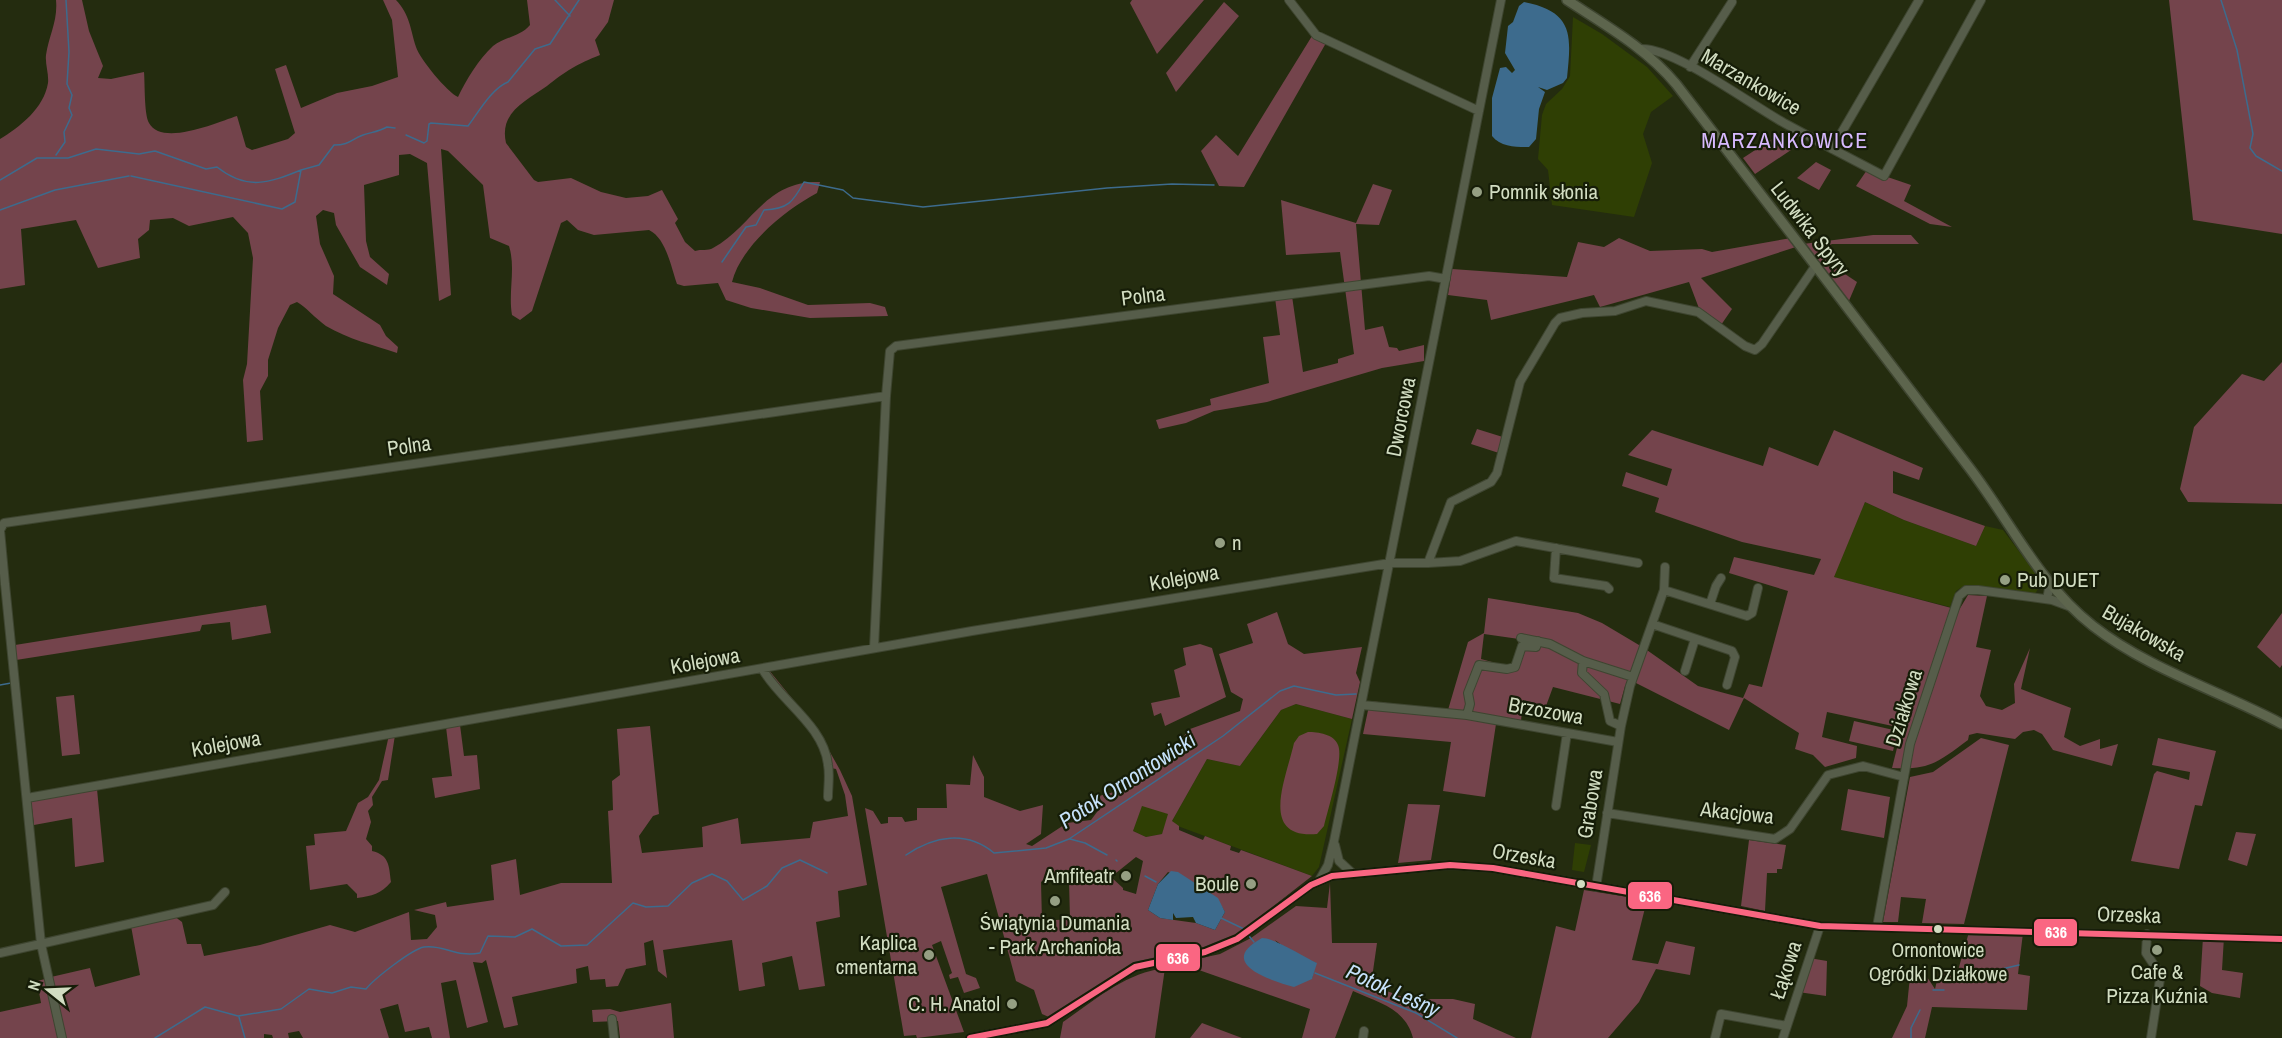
<svg xmlns="http://www.w3.org/2000/svg" width="2282" height="1038" font-family="'Archivo Narrow',sans-serif">
  <style>
    .built { fill: #2f3f04 }
    .green { fill: #74444c; fill-rule: evenodd }
    .water { fill: #3d6b8d }
    .lines { fill: none; stroke-linecap: round; stroke-linejoin: round }
    .stream { stroke: #3d6b8d; stroke-width: 1.5 }
    .minor-casing { stroke: #3e4530; stroke-width: 10 }
    .major-casing { stroke: #3e4530; stroke-width: 12 }
    .minor { stroke: #565d4a; stroke-width: 8 }
    .major { stroke: #5d654d; stroke-width: 9 }
    .bus-1-casing { stroke: #161d08; stroke-width: 10 }
    .bus-1 { stroke: #fa6682; stroke-width: 6 }
    .poi-dot { fill: #959f83; stroke: #161d08; stroke-width: 2 }
    .bus-dot { fill: #d2ddc2; stroke: #161d08; stroke-width: 2 }
    .labels { text-anchor: middle; stroke-width: 4.5; stroke-linejoin: round; paint-order: stroke }
    .bus-label { font-size: 20px; fill: #d2ddc2; stroke: #161d08 }
    .street-label { font-size: 21px; fill: #d2ddc2; stroke: #161d08 }
    .poi-label { font-size: 21px; fill: #d2ddc2; stroke: #161d08; text-anchor: end }
    .neighbourhood-label { font-size: 22px; letter-spacing: 1.5px; fill: #d7b9fe; stroke: #161d08 }
    .water-label { font-size: 22px; font-style: italic; fill: #c6e2fb; stroke: #161d08 }
    .line-badge { stroke: #161d08; stroke-width: 2 }
    .badge-label { font-size: 16px; text-anchor: middle; font-weight: bold; fill: #fff }
  </style>
  <rect width="100%" height="100%" fill="#242c0f"/>
  <path class="built" d="M1573,17L1602,34L1647,67L1673,96L1651,112L1643,134L1652,163L1634,217L1552,205L1548,170L1538,159L1542,115L1546,104L1562,89L1570,76Z
    M1865,502L1904,520L1976,546L1985,526L2003,530L2042,582L2035,594L1965,585L1956,591L1950,607L1833,577Z
    M1296,704L1352,719L1319,867L1312,876L1175,825L1172,821L1207,759L1240,766L1281,710Z
    M1142,805L1169,814L1162,834L1146,837L1133,831Z
    M1575,843L1591,845L1584,872L1572,870Z"/>
  <path class="green" d="M56,0H82L89,31L103,66L98,78L111,79L144,72C145,83 144,114 149,123C162,147 218,122 237,116L246,147L252,150L288,139L295,133L275,69L286,65L301,108L337,93L372,86L398,77L392,20L383,0H396C410,15 410,28 416,47C420,59 447,92 458,97C466,80 479,59 493,46C504,37 520,37 530,25L527,0H614L608,22L595,40L600,55C577,64 566,71 547,86C526,101 499,112 506,143L534,180L538,182L571,178L601,192L626,198L648,196L662,190L678,219L675,223L685,242L695,251C701,249 708,251 713,248C752,227 765,180 820,182L817,193C785,210 741,246 732,282L760,288L808,305L870,303L885,307L888,316L810,318L751,308L726,300L718,283L684,286L677,284C671,267 666,238 649,230L594,235L578,230L567,220L561,223L532,311L520,320L512,315C508,292 516,268 509,246L490,238L483,185L448,151L441,149L451,295L439,301L427,163L410,154L399,155V175L364,185L366,241L370,257L389,274L387,285L360,267L336,225L334,213L323,210L316,216L320,244L334,276L333,294L380,325L386,336L398,347L397,353C373,345 348,339 326,326C316,319 305,306 297,302L290,305L278,328L268,360V376L260,391L263,440L247,442L243,380L247,364L253,258L248,233L233,217L189,226L173,218L150,220L149,230L138,239L140,258L98,268L76,220L21,229L25,285L0,289V139C20,127 44,108 48,83C49,74 45,64 46,55C49,35 58,21 56,0Z
    M1132,0H1204L1157,54L1130,3Z
    M2169,0H2282V234L2193,220Z
    M1224,2L1239,16L1176,92L1166,73Z
    M1312,36L1326,43L1244,187L1219,186L1201,151L1216,135L1238,156Z
    M1772,139L1791,150L1755,174L1743,158Z
    M1816,162L1831,170L1819,190L1797,178Z
    M1867,170L1911,185L1904,201L1952,227L1930,224L1856,186Z
    M1373,184L1392,190L1379,225L1356,224L1365,330L1383,326L1389,347L1397,348L1399,351L1424,345V361L1382,368L1267,402L1214,411L1186,423L1159,429L1156,420L1211,405L1210,399L1269,383L1263,337L1280,335L1275,298L1292,296L1303,372L1338,363V359L1354,354L1340,252L1286,255L1281,200L1356,223Z
    M1873,235H1911L1919,244H1832L1818,250L1830,264L1857,282L1848,303L1803,244Z
    M1619,238L1650,251L1702,249L1712,252L1791,238L1799,246L1701,278L1732,309L1721,325L1700,311L1689,282L1600,307L1594,295L1491,320L1487,300L1448,295L1452,269L1567,277L1578,242L1604,247Z
    M2282,362V504L2188,502L2180,489L2194,427L2242,374L2264,381Z
    M1477,429L1506,438L1502,454L1471,444Z
    M1652,430L1763,466L1769,447L1818,466L1834,430L1923,468L1919,480L1893,471V493L1985,526L1976,546L1904,520L1865,502L1834,577L1959,610L1968,595L1987,596L1976,647L1991,650L1980,696L1986,706L2002,710L2015,703L2014,684L2030,648L2021,689L2071,708L2064,737L2080,746L2100,739V749L2118,744L2112,766L2053,750L2042,734L2034,730L2023,732L2015,739L1977,733L1969,735L1968,740C1938,762 1931,770 1892,768L1902,728L1827,712L1822,737L1857,746L1856,758L1825,767L1813,755L1795,749L1799,733L1744,698L1729,730L1632,681L1625,686L1620,704L1553,687L1546,706L1523,700L1521,721L1614,738L1620,727L1618,742L1613,744L1496,724L1485,797L1443,791L1451,742L1363,734L1370,701L1448,710L1468,642L1484,633L1488,598L1578,613L1602,623L1644,648L1698,686L1743,698L1749,684L1762,687L1788,591L1729,573L1734,557L1814,575L1821,559L1742,542L1655,512L1659,498L1622,486L1626,472L1667,486L1672,469L1628,455ZM1484,634L1519,639L1514,668L1481,659Z
    M266,605L271,633L232,640L230,622L202,625L200,631L16,660L15,645Z
    M1277,612L1288,644L1304,654L1362,647L1356,673L1360,682L1352,719L1296,704L1281,710L1240,766L1207,759L1172,821L1179,826V830L1203,840L1205,836L1231,846L1230,850L1239,853L1241,850L1312,876L1234,937L1213,946L1134,963L1051,1018L1042,1014L1034,990L1016,981L987,874L941,887L966,974L976,978L980,988L964,993L958,977L950,979L949,975L952,973L941,941L932,945L964,1032L917,1038L916,1035L904,1036L865,808L873,811L881,824L888,823V817H902L905,822L917,820V808H947L946,784L970,785L973,755L984,777V797L1020,811L1043,805L1041,834L1026,844L1032,846L1067,823L1091,820L1103,804L1099,796L1125,789L1159,765L1190,729L1240,711L1243,699L1231,692L1219,654L1253,643L1247,624ZM1142,806L1168,814L1162,834L1146,837L1133,831ZM1136,857L1143,861L1136,894L1123,890V888L1111,877ZM1168,872C1192,881 1213,888 1225,912L1215,930L1196,923L1160,918L1148,910L1158,884ZM1061,874L1069,881L1070,919L1042,921L1041,882L1049,875Z
    M2282,613V665L2280,668L2257,647Z
    M1200,644L1212,648L1226,697L1165,726L1161,713L1154,716L1151,703L1180,697L1174,670L1186,665L1183,648Z
    M768,669L817,729L840,770L852,796L867,885L838,891L840,917L816,922L825,986L799,990L792,956L762,963L765,986L739,991L732,940L663,950L667,978L658,971L653,940L644,943L646,965L626,969L618,986L606,987L605,979L590,980L588,966L576,969L577,983L512,997L518,1025L504,1028L486,960L482,963L473,962L488,1022L467,1028L456,980L441,983L450,1038H432L429,1027L405,1032L398,1004L380,1009L389,1038H303L299,1031L288,1033L289,1038H273L272,1035L264,1034V1038H66L51,977L90,968L95,987L140,975L131,926L174,916L182,922L187,944H201L204,956L260,945L330,925L355,932L409,912L411,940L427,939L437,927L435,915L414,910L446,902L447,907L494,900L491,865L516,859L520,895L561,883H612L608,811L613,810L612,781L620,775L617,729L650,726L659,814L653,816L639,836L642,853L703,847L702,827L738,818L741,844L810,838L813,822L848,816L845,795L836,769L831,768L813,732L764,670Z
    M74,695L80,754L62,756L56,697Z
    M1854,721L1898,731L1893,751L1849,741Z
    M460,725L464,756L477,755L480,789L435,798L432,778L452,776L446,727Z
    M1308,732C1318,732 1334,734 1338,745C1344,758 1328,809 1324,826L1317,834C1258,839 1286,779 1294,743L1299,736Z
    M389,735H395L388,780L382,781L372,797L373,805L368,811L371,822L366,839L372,846V851C389,855 389,865 391,882C381,894 372,896 357,898V894L347,884L310,890L306,846L315,845L314,834L346,831L358,803L368,797L379,780Z
    M1981,738L2009,745L1964,924L1922,923L1926,899L1901,897L1898,922H1883L1910,777L1933,772Z
    M2158,738L2216,751L2202,806L2195,805L2179,869L2131,861L2154,774L2157,771L2189,780L2190,772L2152,765Z
    M97,789L104,862L75,867L72,818L34,825L31,800Z
    M1848,789L1890,797L1884,838L1841,830Z
    M1408,804L1440,805L1431,860L1398,863Z
    M2236,832L2256,834L2247,866L2228,860Z
    M1749,840L1786,845L1782,869H1777V873H1767L1765,911L1741,906Z
    M1330,883L1332,943H1377L1371,985L1408,999H1453L1475,1004L1473,1019L1516,1038H1413C1405,1008 1379,1003 1353,991L1335,1038H1302L1310,1009L1179,963L1220,954L1251,938L1296,906L1327,908ZM1275,940L1292,953L1316,963L1312,978L1306,980Z
    M1584,890L1647,900L1632,960L1658,964L1666,941L1695,947L1690,975L1656,969L1639,1002L1608,1038H1531L1556,926L1575,931Z
    M1969,932L2023,933L2018,974L2030,976L2027,1010L1932,1007L1925,1038H1892L1907,1006L1910,976L1927,977L1935,989L1939,972L1957,974Z
    M2203,937H2224L2222,970L2243,973L2240,998L2212,993L2200,986Z
    M1809,958L1827,961L1826,996L1798,992Z
    M1165,968L1155,1038H1060L1063,1022C1095,1000 1125,973 1165,968Z
    M45,979L59,1038H0V1012L41,1003L37,981Z
    M671,1003L674,1038H620L618,1021L593,1022L592,1010L610,1009L620,1012Z
    M1202,1023L1242,1038H1190Z"/>
  <path class="water" d="M1524,2C1575,12 1571,37 1567,78L1563,83L1547,90L1538,87L1545,92L1539,109L1536,139L1529,147C1515,147 1501,147 1492,136V98L1500,68L1506,67L1512,73L1515,70L1505,53L1508,26L1513,22L1519,6Z
    M1171,871L1178,872L1218,898L1225,912L1215,930L1196,923L1193,917L1176,918L1173,913V920L1160,918L1148,910L1158,884Z
    M1262,938C1275,938 1303,957 1317,963L1312,979L1294,987C1269,980 1216,963 1262,938Z"/>
  <g class="lines">
    <path class="stream" d="M555,0L570,16
      M2221,0L2237,50L2253,134L2250,148L2256,156L2282,171
      M406,135L424,143L427,141L429,124L431,123L468,126C478,113 492,88 508,82L535,49L550,44L579,0
      M56,155L65,142L64,132L72,115L69,108L72,95L67,84L69,52L66,0
      M131,176L282,209L295,202L301,170L319,165L334,145C350,145 351,139 363,135C372,132 378,132 387,127L395,128
      M0,180L37,158H68L96,149L139,154L155,151L206,169L217,167C247,191 269,183 301,170
      M0,210L55,190L129,176
      M722,262L746,227L756,225L764,210C788,209 793,202 804,182L843,190L853,198L923,207L1107,188L1172,184L1214,185
      M0,685L11,683
      M1070,839L1085,843L1107,855
      M906,855C934,836 966,830 994,853L1046,848L1069,839L1223,736L1280,691L1294,686L1336,695L1356,694
      M1116,860L1117,861
      M1145,876L1156,882
      M1221,918L1244,929
      M1249,936L1254,942
      M1315,973L1416,1013L1457,1038
      M1968,977L2019,965
      M1933,990H1944
      M239,1017L245,1038
      M155,1038L205,1007L238,1016L281,1009L309,989L332,993L351,987L366,989C374,979 412,949 424,947C444,944 456,958 480,953L488,936L515,937L532,929L561,946L587,945L633,903L646,907L668,906L692,883L712,874L727,881L743,900L767,886L782,868L800,860L827,873
      M1911,1038V1028L1920,1010"/>
    <defs>
      <path id="minor" d="M1289,0L1316,35L1479,111
        M1640,49C1673,46 1754,107 1786,124C1819,142 1851,159 1884,176L1981,0
        M1690,67L1732,2
        M1832,149L1919,0
        M1556,548L1554,578L1606,586L1609,589
        M1428,563L1460,561L1516,541L1638,563
        M1664,590L1665,567
        M2048,594L2050,584
        M1710,604L1716,586L1721,578
        M1652,624L1732,651L1735,657L1727,685
        M1521,638L1550,644L1583,661L1633,677
        M874,648L886,396
        M1583,661L1582,673L1604,694L1610,721L1621,726L1596,887
        M763,670C781,701 824,726 828,765C830,775 828,787 828,797
        M1685,671L1695,639
        M1362,705L1467,715L1618,742
        M1467,715L1470,704L1468,693L1479,665L1507,669L1515,667L1522,646L1536,647L1538,641
        M1621,726L1630,686L1664,590L1747,616L1752,613L1758,588
        M27,798L972,631L1390,563H1428L1451,502L1491,482L1497,473L1520,382L1555,323L1560,318L1582,313L1615,311L1646,301L1698,312L1745,346L1755,350L1762,344L1816,265
        M1556,806L1567,733
        M1607,813L1775,839L1790,829L1828,775L1863,766L1904,777
        M1335,845L1339,861L1352,873
        M1320,879L1328,865L1334,841L1501,0
        M1877,927L1910,744L1959,596L1966,590H1978L2052,600L2071,607
        M2147,934L2146,953L2158,971L2160,979L2151,1038
        M0,953L213,905L225,892
        M612,1019L614,1038
        M62,1038L41,944L5,584L0,530L4,523L886,396L890,351L896,346L1429,276L1446,279
        M970,1038L1047,1023L1135,967L1205,952L1237,939L1311,885L1332,876L1450,865L1493,868L1820,926L2282,939
        M1363,1038L1364,1031
        M1715,1038L1721,1014L1787,1026
        M1783,1038L1820,926"/>
      <path id="major" d="M1567,0C1605,25 1646,48 1676,84C1774,211 1871,338 1968,466C2009,519 2039,584 2093,626C2148,669 2220,691 2282,724"/>
    </defs>
    <use href="#minor" class="minor-casing"/>
    <use href="#major" class="major-casing"/>
    <use href="#minor" class="minor"/>
    <use href="#major" class="major"/>
    <defs>
      <path id="bus-1" d="M970,1038L1047,1023L1135,967L1205,952L1237,939L1311,885L1332,876L1450,865L1493,868L1820,926L2282,939"/>
    </defs>
    <use href="#bus-1" class="bus-1-casing"/>
    <use href="#bus-1" class="bus-1"/>
  </g>
  <g class="poi-dot">
    <circle cx="1477" cy="192" r="6"/>
    <circle cx="1220" cy="543" r="6"/>
    <circle cx="2005" cy="580" r="6"/>
    <circle cx="1126" cy="876" r="6"/>
    <circle cx="1251" cy="884" r="6"/>
    <circle cx="1055" cy="901" r="6"/>
    <circle cx="2157" cy="950" r="6"/>
    <circle cx="929" cy="955" r="6"/>
    <circle cx="1012" cy="1004" r="6"/>
  </g>
  <g class="bus-dot">
    <circle cx="1581" cy="884" r="5"/>
    <circle cx="1938" cy="929" r="5"/>
  </g>
  <g class="labels">
    <g class="bus-label">
      <text x="1938" y="957">Ornontowice<tspan x="1938" dy="24">Ogródki Działkowe</tspan></text>
    </g>
    <g class="street-label">
      <text transform="translate(1751 82) rotate(30)" y="7">Marzankowice</text>
      <text transform="translate(1810 229) rotate(52)" y="7">Ludwika Spyry</text>
      <text transform="translate(1143 296) rotate(-7)" y="7">Polna</text>
      <text transform="translate(1401 417) rotate(-79)" y="7">Dworcowa</text>
      <text transform="translate(409 446) rotate(-8)" y="7">Polna</text>
      <text transform="translate(1184 578) rotate(-10)" y="7">Kolejowa</text>
      <text transform="translate(2144 633) rotate(30)" y="7">Bujakowska</text>
      <text transform="translate(705 661) rotate(-10)" y="7">Kolejowa</text>
      <text transform="translate(1904 708) rotate(-73)" y="7">Działkowa</text>
      <text transform="translate(1546 711) rotate(10)" y="7">Brzozowa</text>
      <text transform="translate(226 744) rotate(-10)" y="7">Kolejowa</text>
      <text transform="translate(1590 804) rotate(-81)" y="7">Grabowa</text>
      <text transform="translate(1737 813) rotate(6)" y="7">Akacjowa</text>
      <text transform="translate(1524 856) rotate(10)" y="7">Orzeska</text>
      <text transform="translate(2129 915) rotate(2)" y="7">Orzeska</text>
      <text transform="translate(1786 970) rotate(-72)" y="7">Łąkowa</text>
    </g>
    <g class="poi-label">
      <text x="1489" y="199" text-anchor="start">Pomnik słonia</text>
      <text x="1232" y="550" text-anchor="start">n</text>
      <text x="2017" y="587" text-anchor="start">Pub DUET</text>
      <text x="1114" y="883">Amfiteatr</text>
      <text x="1239" y="891">Boule</text>
      <text x="1055" y="930" text-anchor="middle">Świątynia Dumania<tspan x="1055" dy="24">- Park Archanioła</tspan></text>
      <text x="917" y="950">Kaplica<tspan x="917" dy="24">cmentarna</tspan></text>
      <text x="2157" y="979" text-anchor="middle">Cafe &amp;<tspan x="2157" dy="24">Pizza Kuźnia</tspan></text>
      <text x="1000" y="1011">C. H. Anatol</text>
    </g>
    <g class="neighbourhood-label">
      <text x="1785" y="148">MARZANKOWICE</text>
    </g>
    <g class="water-label">
      <text transform="translate(1127 780) rotate(-33)" y="8">Potok Ornontowicki</text>
      <text transform="translate(1393 990) rotate(24)" y="8">Potok Leśny</text>
    </g>
  </g>
  <g class="line-badge">
    <rect x="1627" y="881" width="46" height="29" rx="6" fill="#fa6682"/>
    <rect x="2033" y="918" width="45" height="29" rx="6" fill="#fa6682"/>
    <rect x="1155" y="943" width="46" height="29" rx="6" fill="#fa6682"/>
  </g>
  <g class="badge-label">
    <text x="1650" y="902">636</text>
    <text x="2056" y="938">636</text>
    <text x="1178" y="964">636</text>
  </g>
  <g transform="translate(48 990) rotate(288)" stroke="#161d08" stroke-width="4.5" paint-order="stroke">
  <path d="M0-4.5L10 22L0 15L-10 22Z" fill="#d2ddc2"/>
  <text y="-9" font-size="16" font-weight="bold" text-anchor="middle" fill="#d2ddc2">N</text>
  </g>
</svg>
